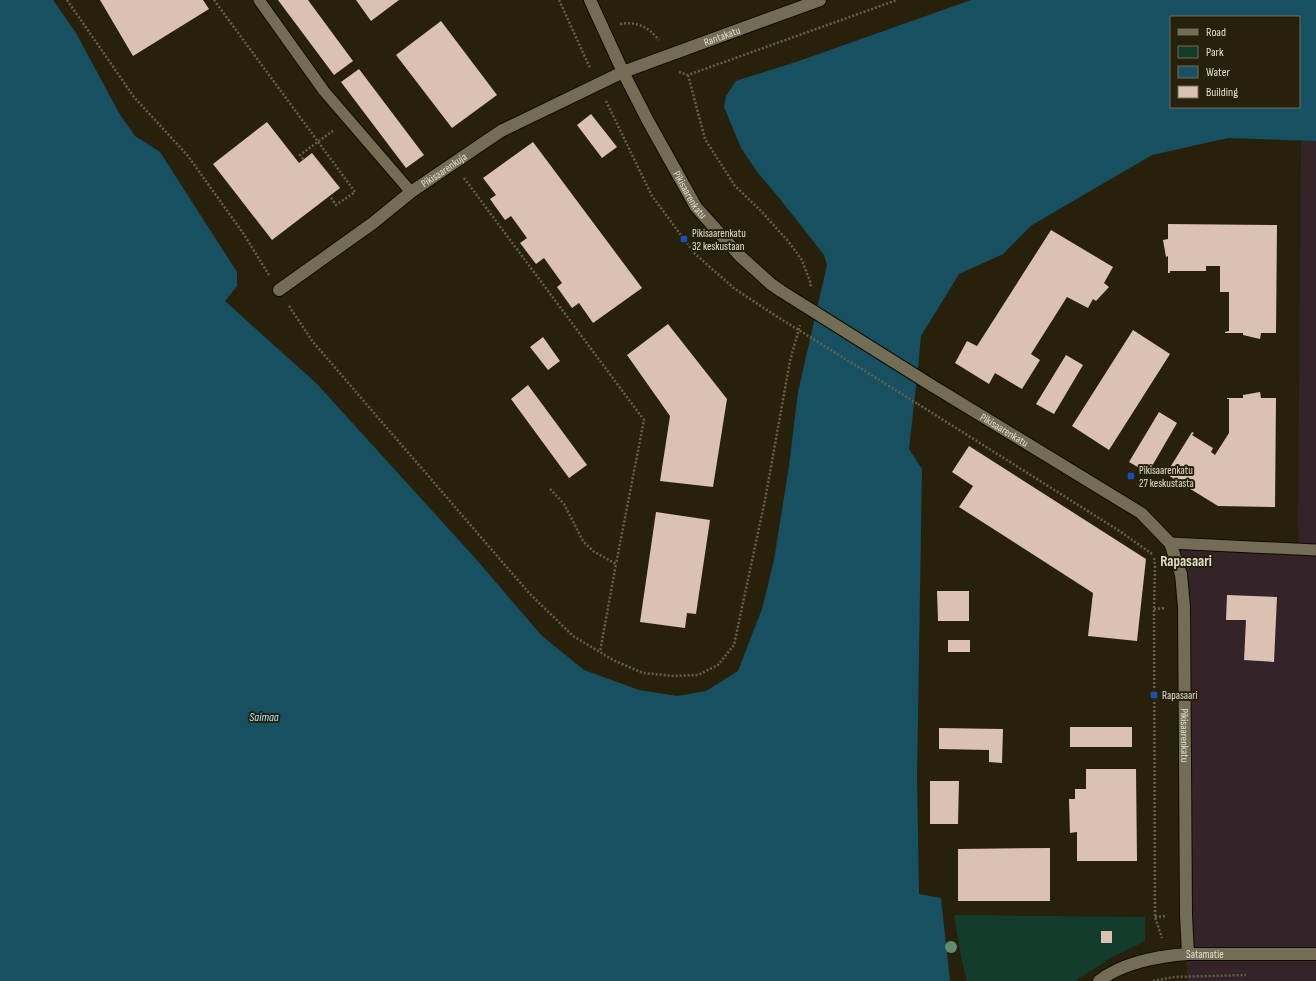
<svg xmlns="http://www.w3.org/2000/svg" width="1316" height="981" font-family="'Sofia Sans Condensed',sans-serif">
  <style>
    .commercial { fill: #35232a }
    .green { fill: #143c2c }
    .water { fill: #175061; fill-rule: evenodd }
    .building { fill: #dac1b1 }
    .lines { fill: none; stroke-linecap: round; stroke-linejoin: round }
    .service-casing { stroke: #100b00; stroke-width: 13 }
    .minor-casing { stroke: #100b00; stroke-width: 14 }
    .tertiary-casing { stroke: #100b00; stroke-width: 14 }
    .path { stroke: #645f4d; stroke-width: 2.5; stroke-dasharray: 2 2; stroke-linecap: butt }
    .service { stroke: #736d55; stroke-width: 11 }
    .minor { stroke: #736d55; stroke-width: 12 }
    .tertiary { stroke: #736d55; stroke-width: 12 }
    .tertiary-bridge-casing { stroke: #100b00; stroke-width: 14; stroke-linecap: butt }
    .path-bridge { stroke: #645f4d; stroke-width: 2.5; stroke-dasharray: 2 2; stroke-linecap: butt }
    .tertiary-bridge { stroke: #736d55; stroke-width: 12 }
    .tree { fill: #628c6e }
    .transit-dot { fill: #1a4fb4; stroke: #27210c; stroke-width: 1.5 }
    .labels { text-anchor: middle; stroke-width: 4; stroke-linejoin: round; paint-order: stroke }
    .street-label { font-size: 11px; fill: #e0ddcf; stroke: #27210c }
    .poi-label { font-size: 11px; fill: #e0ddcf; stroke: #27210c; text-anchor: start }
    .water-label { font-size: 12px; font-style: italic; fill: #a3e7ff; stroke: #27210c }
    .district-label { font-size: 15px; font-weight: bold; fill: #e0ddcf; stroke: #27210c }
  </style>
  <rect width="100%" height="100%" fill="#27210c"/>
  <path class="commercial" d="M1301,141H1316V981H1187L1184,607L1170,543L1299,549L1298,522Z"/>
  <path class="green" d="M954,915L1145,917V941L1109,959L1075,981H967L961,956Z"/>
  <path class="water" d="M0,0H53L76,33L119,113L135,136L160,152L237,272V286L225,301L317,384L475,558L542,636L584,670L639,690L677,696L706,691L738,671L762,609L774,560L789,466L798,392L827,265L824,255L780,199L758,173L741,148L724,107L726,96L736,81L799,61L971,0H1316V141L1228,138L1152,155L1032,225L1003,254L959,274L921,336L917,377L909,449L922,469L917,776L919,894L941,898L950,981H0ZM1171,17H1299V107H1171Z"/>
  <path class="building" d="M100,0H203L209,9L133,56Z
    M278,0H308L353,61L334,75Z
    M356,0H399L371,21Z
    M441,21L497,95L452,128L396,55Z
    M359,69L424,155L406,168L341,82Z
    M591,114L617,147L602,158L577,125Z
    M267,122L299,163L312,153L340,188L272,240L213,164Z
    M533,142L642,288L593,323L579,303L572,308L557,287L562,283L544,258L536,264L520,243L527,238L511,216L505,220L490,199L496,195L483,178Z
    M1168,224L1277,225L1276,333H1261L1260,339L1243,335V333H1225V332L1229,331V292H1220V266H1206V271H1170V273H1168V256L1166,257L1163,240L1168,239Z
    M1051,230L1113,267L1104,283L1109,287L1096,301L1093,299L1088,308L1067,297L1031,354L1040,360L1022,389L995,373L989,384L955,363L967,341L977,346Z
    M668,324L727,399L713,487L660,481L670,416L627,355Z
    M1133,330L1170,354L1109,450L1072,426Z
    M543,337L560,361L548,370L530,347Z
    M1066,355L1083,365L1054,414L1036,404Z
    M528,385L587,465L569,478L511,399Z
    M1260,392L1261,398H1276L1275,507L1218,506L1166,474L1192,432L1194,433L1192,435L1213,448L1211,452L1215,455L1229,433V399H1227V398H1243V395Z
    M1159,412L1177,423L1148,473L1129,462Z
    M969,446L1146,559L1137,641L1088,636L1093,593L959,507L973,486L952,472Z
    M656,512L710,520L696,614L687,613L685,628L640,622Z
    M937,591H969V621H938Z
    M1227,595L1277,597L1274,662L1244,660L1246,620H1226Z
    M948,640H970V652H948Z
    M1070,727H1132V747H1070Z
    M939,728L1003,729L1002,763L989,762V750L939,749Z
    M1086,769H1136L1137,861H1077V832L1070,833L1069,799H1075V789H1086Z
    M930,781H959L958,824H930Z
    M1050,848V901H958V849Z
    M1101,931H1112V943H1101Z"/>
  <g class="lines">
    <defs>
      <path id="service" d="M259,0L324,91L411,192
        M1170,543L1316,550"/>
      <g id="minor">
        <path id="s1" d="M279,290L373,223L411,192L501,131L623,72L820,0"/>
      </g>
      <g id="tertiary">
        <path id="s2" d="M590,0L623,72L648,121L696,207L740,256L771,284L781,291"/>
        <path id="s3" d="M931,385L1141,513L1170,543L1181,574L1184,607L1186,915L1188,954"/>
        <path id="s4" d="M1099,981C1122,963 1159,956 1188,954H1316"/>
      </g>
    </defs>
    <use href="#service" class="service-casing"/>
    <use href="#minor" class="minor-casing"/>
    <use href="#tertiary" class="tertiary-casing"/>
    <path class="path" d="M67,0L134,97L188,156L243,233L269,275
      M214,0L355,192L336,205L330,196
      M559,0L590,68
      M620,24C638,21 648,27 659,40
      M679,72L688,75L897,0
      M688,75L705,139L735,186L761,211L788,241L802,260L811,284L810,287
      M606,101L652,196L695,254L735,289L776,316
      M303,159L300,155L334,130
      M464,178L644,420L616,564
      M289,306L313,342L529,593L573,636L613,660L643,673L674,676L698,675L718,665L734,645L765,500L790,361L800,325
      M918,404L1121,532L1152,554
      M550,489L564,504L583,541L593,551L616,564L600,652
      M1154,558L1155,566L1154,609L1155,917L1162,938
      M1154,609L1166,608
      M1155,917L1167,916
      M1153,981L1174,977L1246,975"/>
    <use href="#service" class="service"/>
    <use href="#minor" class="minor"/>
    <use href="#tertiary" class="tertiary"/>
    <defs>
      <path id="tertiary-bridge" d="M781,291L931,385"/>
    </defs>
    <use href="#tertiary-bridge" class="tertiary-bridge-casing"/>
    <path class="path-bridge" d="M776,316L918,404"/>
    <use href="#tertiary-bridge" class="tertiary-bridge"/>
  </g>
  <circle class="tree" cx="951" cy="947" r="6"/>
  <g class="transit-dot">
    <rect x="680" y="235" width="8" height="8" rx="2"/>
    <rect x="1127" y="472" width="8" height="8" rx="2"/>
    <rect x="1150" y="691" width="8" height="8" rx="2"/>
  </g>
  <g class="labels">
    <g class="street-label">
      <text dy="4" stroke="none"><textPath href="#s1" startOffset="514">Rantakatu</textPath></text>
      <text dy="4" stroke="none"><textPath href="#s1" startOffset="204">Pikisaarenkuja</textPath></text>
      <text dy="4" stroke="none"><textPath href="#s2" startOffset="219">Pikisaarenkatu</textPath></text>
      <text dy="4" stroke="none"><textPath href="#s3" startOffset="86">Pikisaarenkatu</textPath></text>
      <text dy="4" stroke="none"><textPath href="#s3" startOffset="482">Pikisaarenkatu</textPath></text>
      <text dy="4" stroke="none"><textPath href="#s4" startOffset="111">Satamatie</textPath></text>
    </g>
    <g class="poi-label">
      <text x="692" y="237">Pikisaarenkatu<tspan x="692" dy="13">32 keskustaan</tspan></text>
      <text x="1139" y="474">Pikisaarenkatu<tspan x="1139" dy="13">27 keskustasta</tspan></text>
      <text x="1162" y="699">Rapasaari</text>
    </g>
    <g class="water-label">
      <text x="264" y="721">Saimaa</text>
    </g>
    <g class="district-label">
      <text x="1186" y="566">Rapasaari</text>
    </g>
  </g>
  <rect x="1170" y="16" width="130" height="92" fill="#27210c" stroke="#716c5a"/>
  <rect x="1178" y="29" width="20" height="6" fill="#736d55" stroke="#716c5a"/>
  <text x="1206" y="36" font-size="12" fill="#e0ddcf">Road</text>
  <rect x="1178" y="46" width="20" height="12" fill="#143c2c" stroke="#716c5a"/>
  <text x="1206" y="56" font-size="12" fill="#e0ddcf">Park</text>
  <rect x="1178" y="66" width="20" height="12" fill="#175061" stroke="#716c5a"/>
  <text x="1206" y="76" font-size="12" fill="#e0ddcf">Water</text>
  <rect x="1178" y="86" width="20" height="12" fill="#dac1b1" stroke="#716c5a"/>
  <text x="1206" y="96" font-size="12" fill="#e0ddcf">Building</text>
</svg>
